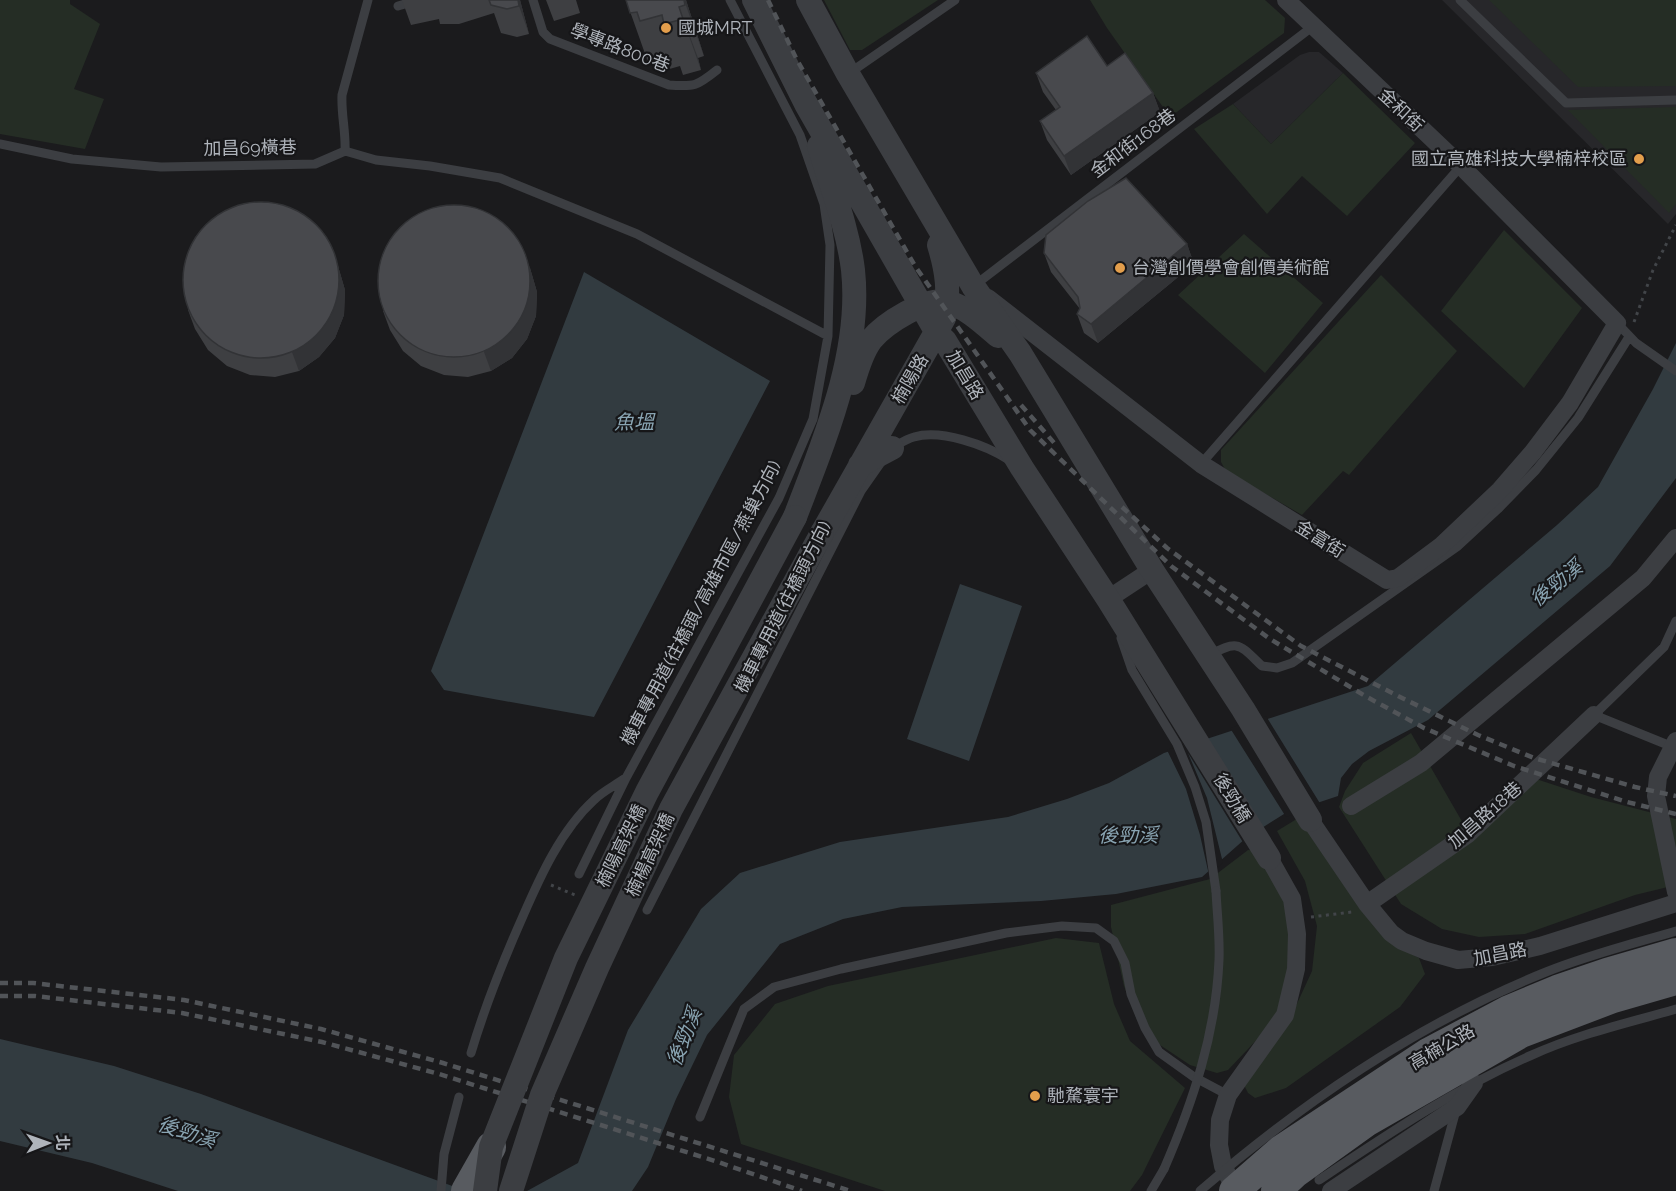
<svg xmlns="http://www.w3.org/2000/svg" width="1676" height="1191" font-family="Raleway,'Noto Sans TC',sans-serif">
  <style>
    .built { fill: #27272a }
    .green { fill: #252d25 }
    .water { fill: #323b40 }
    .pier { fill: #1b1b1d }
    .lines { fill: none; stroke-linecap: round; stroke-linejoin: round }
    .path { stroke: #424549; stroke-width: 3; stroke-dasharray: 3 4.5; stroke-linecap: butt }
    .service { stroke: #3c3e42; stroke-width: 9 }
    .minor { stroke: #3c3e42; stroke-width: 18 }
    .tertiary { stroke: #3c3e42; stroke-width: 24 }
    .primary { stroke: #585b60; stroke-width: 30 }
    .rail { stroke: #515458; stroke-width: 4.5; stroke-dasharray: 8 6; stroke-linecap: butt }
    .service-bridge { stroke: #3c3e42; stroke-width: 9 }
    .tertiary-bridge { stroke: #3c3e42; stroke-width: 24 }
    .primary-bridge { stroke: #585b60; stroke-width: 30 }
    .wall { fill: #3e3f42 }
    .shaded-wall { fill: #323336 }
    .building { fill: #48494d; stroke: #323336; stroke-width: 1.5 }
    .poi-dot { fill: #e39e4c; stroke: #161618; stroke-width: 2 }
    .labels { text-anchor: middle; stroke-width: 4.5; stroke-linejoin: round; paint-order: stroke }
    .poi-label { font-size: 18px; fill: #afb4bb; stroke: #161618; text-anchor: start }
    .street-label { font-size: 18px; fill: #afb4bb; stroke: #161618 }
    .water-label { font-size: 20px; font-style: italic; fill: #89a4b2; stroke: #161618 }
  </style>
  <rect width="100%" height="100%" fill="#1b1b1d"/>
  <path class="built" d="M1442,0H1676V214L1668,224Z
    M1309,52H1319L1343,73L1271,144L1233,104L1300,55Z"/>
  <path class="green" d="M0,0H70V4L100,24L74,89L104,99L85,149L0,134Z
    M824,0H938L862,50H850Z
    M1090,0H1265L1285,18L1284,33L1170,117L1107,28Z
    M1489,0H1676V86L1578,87Z
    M1343,73L1415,143L1347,216L1302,176L1267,214L1194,129L1233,104L1271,144Z
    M1676,107V204L1669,213L1568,110Z
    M1504,230L1582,308L1524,388L1441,311Z
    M1244,234L1323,303L1265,373L1178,295Z
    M1381,275L1457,351L1349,475L1343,471L1302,515L1226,471L1221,462V450Z
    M1411,733L1471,837L1533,778L1591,797L1676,819V885L1635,895L1525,934L1479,937L1442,929L1401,904L1339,807L1345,791L1363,763Z
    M1300,817L1408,952L1419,958L1425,974L1400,1007L1286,1088L1255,1098L1248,1093L1244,1085L1295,1008L1312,971L1317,926L1305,881L1277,831Z
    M1248,850L1259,851L1288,904L1290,967L1282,1005L1267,1029L1228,1070L1217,1073L1190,1065L1160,1045L1137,1020L1124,986L1111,927V905L1210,879Z
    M1056,938L1099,943L1114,1004L1130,1041L1185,1088L1142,1175L1130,1191H885L741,1144L729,1097L734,1055L775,1004L828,986Z"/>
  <path class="water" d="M584,272L770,381L594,717L444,690L431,671Z
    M1676,343V478L1610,566L1428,720L1369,751L1352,764L1341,778L1338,796L1284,814L1246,838L1202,877L1116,894L1041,901L902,907L843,919L780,944L707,1035L676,1099L648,1167L632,1191H527L578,1163L628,1030L701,909L740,873L840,842L1008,817L1067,799L1109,783L1164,753L1368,686L1557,525L1598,487L1653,389Z
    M960,584L1022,606L969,761L907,739Z
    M0,1039L114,1066L201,1094L466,1191H178L92,1163L0,1141Z"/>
  <path class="pier" d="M1266,716L1321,805L1286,817L1230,728Z
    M1202,737L1248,841L1244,844L1188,753L1207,798L1223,863L1209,875L1200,835L1186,789L1167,750Z"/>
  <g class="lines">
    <path class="path" d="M1634,322L1653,270L1676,225
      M551,885L575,895
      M1311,917L1352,912"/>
    <path class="service" d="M533,0L543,32L550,39L669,85C695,87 697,86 717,70
      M1460,0L1566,103L1676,100
      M398,6L419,0
      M848,74L955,0
      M0,144L72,159L161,167L315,164L345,151
      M345,151L376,160L430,166L500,178L637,234L828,336
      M345,151C346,132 341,114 342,95L368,0
      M975,285L1312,27
      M1617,323L1636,343L1676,371
      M892,448C899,444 906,439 914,437C941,429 986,445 1009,460
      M1201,464L1461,166
      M1121,638L1132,670L1177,744L1195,787L1206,822L1216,891
      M1208,656C1239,639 1239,644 1262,666L1277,668L1292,663L1458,546L1498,509L1536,470L1578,418L1629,337
      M1673,747L1594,715L1664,647L1676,621
      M579,874L626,778L779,498L813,419L828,336L830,245L824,204L800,135L730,0
      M647,910L861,491L882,461
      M471,1053C485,1006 503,961 523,916C540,877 561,830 594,800C602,792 614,786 624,779
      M700,1117L744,1009L774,987L841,969L1006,933L1062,926L1096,928L1114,941L1125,963L1131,994L1145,1028L1159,1052L1194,1077L1228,1095
      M1319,1180C1388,1134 1456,1088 1532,1055C1578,1034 1628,1023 1676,1009
      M441,1191L444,1154L459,1097
      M1151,1191L1164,1169
      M1434,1191L1456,1110"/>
    <path class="minor" d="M988,298L1201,464L1387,580L1398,578L1441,546L1500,490L1533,452L1570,403L1617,323L1461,166L1286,0
      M1108,599L1152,570
      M1676,741L1658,777L1656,796L1676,892
      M1351,806L1421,763L1643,578L1676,538
      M1310,820L1367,904L1391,933L1402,941L1426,951L1458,960L1492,957L1540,946L1676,903
      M1367,904L1468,834L1594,715
      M1236,1191L1223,1166L1219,1145L1220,1120L1228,1095L1285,1015L1296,969L1297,934L1292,899L1269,858
      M1331,1191L1457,1107L1474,1083"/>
    <path class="tertiary" d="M754,0L806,104L937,333L945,341L1022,468L1108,599L1269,858
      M808,0L848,74L973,286L1020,353L1152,570L1243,709L1310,820
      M853,383C857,369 862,352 871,340C884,324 927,296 948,302C966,307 984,324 998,336
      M860,465L892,448
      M795,517C824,441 862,353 853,270C848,228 831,186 819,146
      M822,533L944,318C950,292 947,271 939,245"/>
    <path class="primary" d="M466,1191L491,1147"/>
    <path class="rail" d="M768,0L797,60L915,266L1030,430L1171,566L1270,639L1367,697L1424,728L1514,766L1627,802L1676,814
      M1021,405L1056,445
      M1122,507L1167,548L1301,646L1398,696L1478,735L1534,758L1635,787L1676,796
      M0,983H33L184,1000L321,1029L443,1063L851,1191
      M0,996H35L182,1013L322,1042L439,1074L718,1162L802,1191"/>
    <path class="service-bridge" d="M1164,1169C1193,1102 1216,1033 1219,960C1220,937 1217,913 1216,891
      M1200,1191C1303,1102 1419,1023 1546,972C1588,955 1632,944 1676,931"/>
    <path class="tertiary-bridge" d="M485,1191L491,1147L566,958L647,792L795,517
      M511,1191L542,1095L597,968L671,809L822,533"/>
    <path class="primary-bridge" d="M1234,1191L1281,1150L1428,1053L1509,1010L1557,990L1607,973L1676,953
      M1276,1191L1295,1173L1366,1122L1521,1033L1613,998L1676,980"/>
  </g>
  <path class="wall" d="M402,0H520L529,34L517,37L501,33L494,13L459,24H440L439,19L411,25Z
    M546,0H576L580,13L554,21Z
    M626,0H686L704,56L698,58L701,70L683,75L680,66L659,72L655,63L649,65Z
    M1107,66L1153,93L1160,112L1071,175L1047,140L1040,121L1056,110L1043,92L1036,73Z
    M1187,244L1194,264L1098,343L1084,333L1077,314L1080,309L1051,272L1044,253Z
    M332,247L338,266L345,290L344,315L335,338L319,357L299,371L275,377L250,375L227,366L208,350L195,329L188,310Z
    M530,268L537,292L536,316L527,339L512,358L491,371L468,377L444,375L421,366L403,351L390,330L383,311Z"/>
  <path class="shaded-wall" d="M518,0H520L529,34L519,6Z
    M684,0H686L704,56Z
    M679,7L698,58L701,70L683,19Z
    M1153,93L1160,112L1071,175L1064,156Z
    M1187,244L1194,264L1098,343L1091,324Z
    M332,247L338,266L345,290L344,315L335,338L319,357L299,371L292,352Z
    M523,249L530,268L537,292L536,316L527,339L512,358L491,371L484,352Z"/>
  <path class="building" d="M489,0H518L519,6L507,9L491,5Z
    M626,0H684L685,5L679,7L683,19L664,24L662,15L640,21L637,12L630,13Z
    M1087,36L1107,66L1125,53L1153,93L1064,156L1040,121L1060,107L1036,73Z
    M1126,178L1187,244L1091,324L1077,314L1080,308L1078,297L1044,253L1046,235L1088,201Z
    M183 280a78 78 0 1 1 156 0a78 78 0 1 1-156 0Z
    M378 281a76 76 0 1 1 152 0a76 76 0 1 1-152 0Z"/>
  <g class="poi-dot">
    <circle cx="666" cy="28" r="6"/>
    <circle cx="1639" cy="159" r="6"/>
    <circle cx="1120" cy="268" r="6"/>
    <circle cx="1035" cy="1096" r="6"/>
  </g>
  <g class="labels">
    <g class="poi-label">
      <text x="678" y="34">國城MRT</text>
      <text x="1627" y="165" text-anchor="end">國立高雄科技大學楠梓校區</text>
      <text x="1132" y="274">台灣創價學會創價美術館</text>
      <text x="1047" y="1102">馳騖寰宇</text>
    </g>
    <g class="street-label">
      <text transform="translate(620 48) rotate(21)" y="6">學專路800巷</text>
      <text transform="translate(1401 110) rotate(43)" y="6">金和街</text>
      <text transform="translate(1133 143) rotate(-37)" y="6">金和街168巷</text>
      <text transform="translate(250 148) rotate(-1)" y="6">加昌69橫巷</text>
      <text transform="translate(965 375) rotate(59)" y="6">加昌路</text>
      <text transform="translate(910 379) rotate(-60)" y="6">楠陽路</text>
      <text transform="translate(1320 539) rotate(32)" y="6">金富街</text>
      <text transform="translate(701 603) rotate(-62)" y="6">機車專用道(往橋頭/高雄市區/燕巢方向)</text>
      <text transform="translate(783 607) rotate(-63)" y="6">機車專用道(往橋頭方向)</text>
      <text transform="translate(1232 798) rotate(59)" y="6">後勁橋</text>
      <text transform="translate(1485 815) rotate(-41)" y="6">加昌路18巷</text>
      <text transform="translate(621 846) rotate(-64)" y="6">楠陽高架橋</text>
      <text transform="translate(650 855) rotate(-65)" y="6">楠楊高架橋</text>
      <text transform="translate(1500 954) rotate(-11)" y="6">加昌路</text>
      <text transform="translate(1442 1047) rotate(-30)" y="6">高楠公路</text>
    </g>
    <g class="water-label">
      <text x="634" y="429">魚塭</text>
      <text transform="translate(1556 583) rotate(-39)" y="7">後勁溪</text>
      <text x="1128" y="842">後勁溪</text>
      <text transform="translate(684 1037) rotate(-68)" y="7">後勁溪</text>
      <text transform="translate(187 1132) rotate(18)" y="7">後勁溪</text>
    </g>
  </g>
  <g transform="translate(48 1143) rotate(89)" stroke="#161618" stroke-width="4.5" paint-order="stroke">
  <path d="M0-4.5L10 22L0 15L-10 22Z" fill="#afb4bb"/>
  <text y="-9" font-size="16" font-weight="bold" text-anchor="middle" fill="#afb4bb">北</text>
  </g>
</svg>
